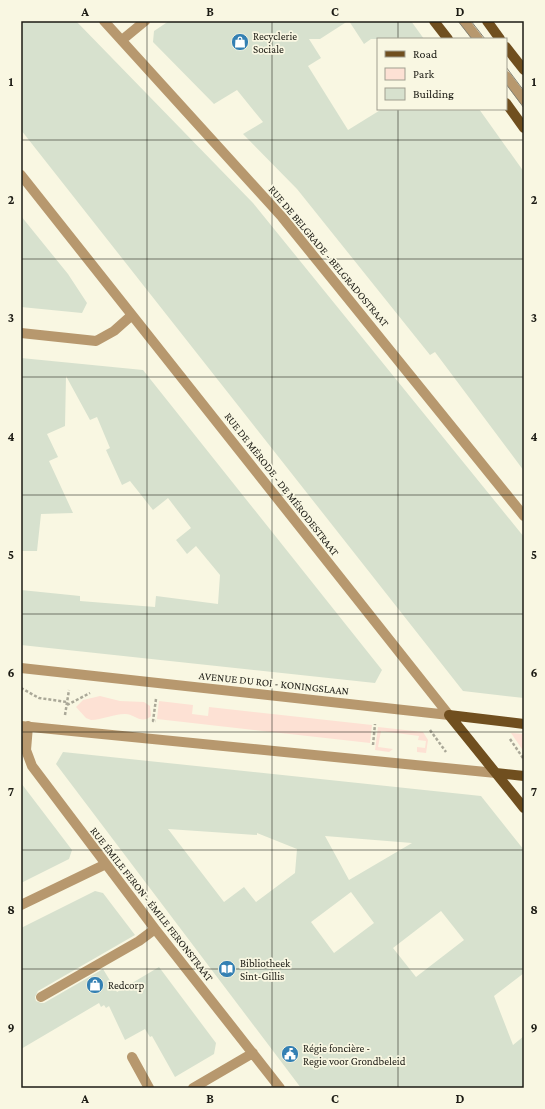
<svg xmlns="http://www.w3.org/2000/svg" width="545" height="1109" font-family="'Crimson Pro',serif">
  <style>
    .green { fill: #fde1d4 }
    .building { fill: #d7e1ce; fill-rule: evenodd }
    .lines { fill: none; stroke-linecap: round; stroke-linejoin: round }
    .path { stroke: #aaa898; stroke-width: 2.5; stroke-dasharray: 3 2; stroke-linecap: butt }
    .minor { stroke: #b7986e; stroke-width: 10 }
    .major { stroke: #704f1f; stroke-width: 10 }
    .tram { stroke: #828173; stroke-width: 1 }
    .grid { fill: none; stroke: #1c1b14; stroke-width: 1; stroke-opacity: 0.55 }
    .labels { text-anchor: middle; stroke-width: 3.5; stroke-linejoin: round; paint-order: stroke }
    .poi-label { font-size: 11px; fill: #1c1b14; stroke: #f9f7e2; text-anchor: start }
    .street-label { font-size: 11px; fill: #1c1b14; stroke: #f9f7e2 }
    .neatline { fill: none; stroke: #1c1b14; stroke-width: 1.5 }
    .grid-label { font-size: 13px; text-anchor: middle; font-weight: bold; fill: #1c1b14 }
  </style>
  <rect width="100%" height="100%" fill="#f9f7e2"/>
  <path class="green" d="M100,696L120,701L144,702L150,706L151,716C141,725 135,714 125,714C113,714 102,720 91,720L86,718L76,707L83,700Z
    M159,701L193,705L192,714L208,716L209,707L372,725L370,743L157,719Z
    M378,727L423,732L428,740L426,753L417,752V747L425,748L426,741L418,740L419,736L381,731L378,747L393,749L389,752L375,750Z
    M511,733L524,734V752Z"/>
  <path class="building" d="M21,21H76L253,203L524,537V698L463,691L21,130Z
    M169,21H348L320,39H309L321,58L308,66L348,130L382,109H479L524,172V471L435,352L430,355L297,189L243,134L263,122L237,90L214,104L153,42L154,31Z
    M349,21H411L424,39H371L364,44Z
    M21,216L68,274L87,303L82,313L21,307Z
    M21,358L143,370L382,670L375,683L21,645V590L80,596V601L155,607L156,596L218,604L220,575L196,546L187,554L176,540L191,528L168,498L153,510L130,481L122,485L106,450L110,448L97,417L90,420L66,376L65,426L47,434L58,457L49,461L73,513L41,514L37,551H21Z
    M63,752L481,796L524,850V973L494,996L513,1045L524,1036V1088H301L56,764ZM168,829L257,835V833L297,849L295,873L256,902L244,887L224,902ZM325,836L412,843L349,880ZM351,892L374,923L334,953L311,922ZM441,911L464,940L416,977L393,948Z
    M21,783L72,850L69,859L21,883Z
    M95,891L103,893L135,935L38,991L35,997L36,1001L41,1003H44L103,969L117,992L159,967L216,1043L214,1054L175,1077L152,1036L150,1037L145,1029L125,1040L109,1006L106,1008L104,1005L101,1007L99,1003L21,1049V928Z"/>
  <g class="lines">
    <path class="path" d="M21,688L39,698L67,702
      M156,699L153,721H156
      M67,705L90,693
      M65,715L69,690
      M430,730L446,752
      M510,739L523,758
      M373,745L375,724"/>
    <path class="minor" d="M104,21L282,217L524,516
      M464,21L478,39
      M122,40L145,21
      M506,76L524,100
      M21,175L449,715
      M21,333L96,341L114,331L132,315
      M21,668L449,715
      M21,726L496,773
      M28,726L26,750L32,766L155,929L280,1088
      M21,905L106,864
      M41,997L139,941L155,929
      M132,1057L149,1088
      M193,1088L253,1053"/>
    <path class="major" d="M434,21L448,39
      M487,21L500,39
      M506,47L524,70
      M506,103L524,128
      M449,715L524,808
      M449,715L524,724
      M496,773L524,776"/>
    <path class="tram" d="M458,21L472,39
      M471,21L485,39
      M506,67L524,91
      M506,84L524,108"/>
  </g>
  <path class="grid" d="M147,21V1088M272,21V1088M398,21V39M398,109V1088M21,140H524M21,259H524M21,377H524M21,495H524M21,614H524M21,732H524M21,850H524M21,969H524"/>
  <defs>
    <symbol id="shop-disc" viewBox="-11 -11 22 22"><circle r="9.5" fill="#3480b3" stroke="#f9f7e2"/><path d="M-5-2.5h2.3a2.7 3.5 0 0 1 5.4 0H5L5.5 6h-11ZM-1.5-2.5h3a1.5 2.3 0 0 0-3 0Z" fill="#fff"/></symbol>
    <symbol id="library-disc" viewBox="-11 -11 22 22"><circle r="9.5" fill="#3480b3" stroke="#f9f7e2"/><path d="M-6-4Q-3-5.5-.7-3.5V5Q-3 3-6 4ZM6-4Q3-5.5 .7-3.5V5Q3 3 6 4Z" fill="#fff"/></symbol>
    <symbol id="civic-disc" viewBox="-11 -11 22 22"><circle r="9.5" fill="#3480b3" stroke="#f9f7e2"/><path d="M-.6-6.5H3V-4.5H.6V-3L4-1V1h2V6H-6V1h2V-1L-.6-3ZM-1.2 2.5V6h2.4V2.5Z" fill="#fff"/></symbol>
  </defs>
  <g fill-rule="evenodd">
    <use href="#shop-disc" x="230" y="32" width="20" height="20"/>
    <use href="#library-disc" x="217" y="959" width="20" height="20"/>
    <use href="#shop-disc" x="85" y="975" width="20" height="20"/>
    <use href="#civic-disc" x="280" y="1044" width="20" height="20"/>
  </g>
  <g class="labels">
    <g class="poi-label">
      <text x="253" y="40">Recyclerie<tspan x="253" dy="13">Sociale</tspan></text>
      <text x="240" y="967">Bibliotheek<tspan x="240" dy="13">Sint-Gillis</tspan></text>
      <text x="108" y="989">Redcorp</text>
      <text x="303" y="1052">Régie foncière -<tspan x="303" dy="13">Regie voor Grondbeleid</tspan></text>
    </g>
    <g class="street-label">
      <text transform="translate(329 256) rotate(50)" y="4">RUE DE BELGRADE - BELGRADOSTRAAT</text>
      <text transform="translate(282 484) rotate(52)" y="4">RUE DE MÉRODE - DE MÉRODESTRAAT</text>
      <text transform="translate(274 683) rotate(6)" y="4">AVENUE DU ROI - KONINGSLAAN</text>
      <text transform="translate(152 904) rotate(52)" y="4">RUE ÉMILE FERON - ÉMILE FERONSTRAAT</text>
    </g>
  </g>
  <rect width="545" height="1109" fill="none" stroke="#f9f7e2" stroke-width="44"/>
  <rect x="377" y="38" width="130" height="72" fill="#f9f7e2" stroke="#a19f90"/>
  <rect x="385" y="51" width="20" height="6" fill="#704f1f" stroke="#a19f90"/>
  <text x="413" y="58" font-size="12" fill="#1c1b14">Road</text>
  <rect x="385" y="68" width="20" height="12" fill="#fde1d4" stroke="#a19f90"/>
  <text x="413" y="78" font-size="12" fill="#1c1b14">Park</text>
  <rect x="385" y="88" width="20" height="12" fill="#d7e1ce" stroke="#a19f90"/>
  <text x="413" y="98" font-size="12" fill="#1c1b14">Building</text>
  <rect x="22" y="22" width="501" height="1065" class="neatline"/>
  <g class="grid-label">
    <text x="85" y="16">A</text>
    <text x="210" y="16">B</text>
    <text x="335" y="16">C</text>
    <text x="460" y="16">D</text>
    <text x="11" y="86">1</text>
    <text x="534" y="86">1</text>
    <text x="11" y="204">2</text>
    <text x="534" y="204">2</text>
    <text x="11" y="322">3</text>
    <text x="534" y="322">3</text>
    <text x="11" y="441">4</text>
    <text x="534" y="441">4</text>
    <text x="11" y="559">5</text>
    <text x="534" y="559">5</text>
    <text x="11" y="677">6</text>
    <text x="534" y="677">6</text>
    <text x="11" y="796">7</text>
    <text x="534" y="796">7</text>
    <text x="11" y="914">8</text>
    <text x="534" y="914">8</text>
    <text x="11" y="1032">9</text>
    <text x="534" y="1032">9</text>
    <text x="85" y="1103">A</text>
    <text x="210" y="1103">B</text>
    <text x="335" y="1103">C</text>
    <text x="460" y="1103">D</text>
  </g>
</svg>
